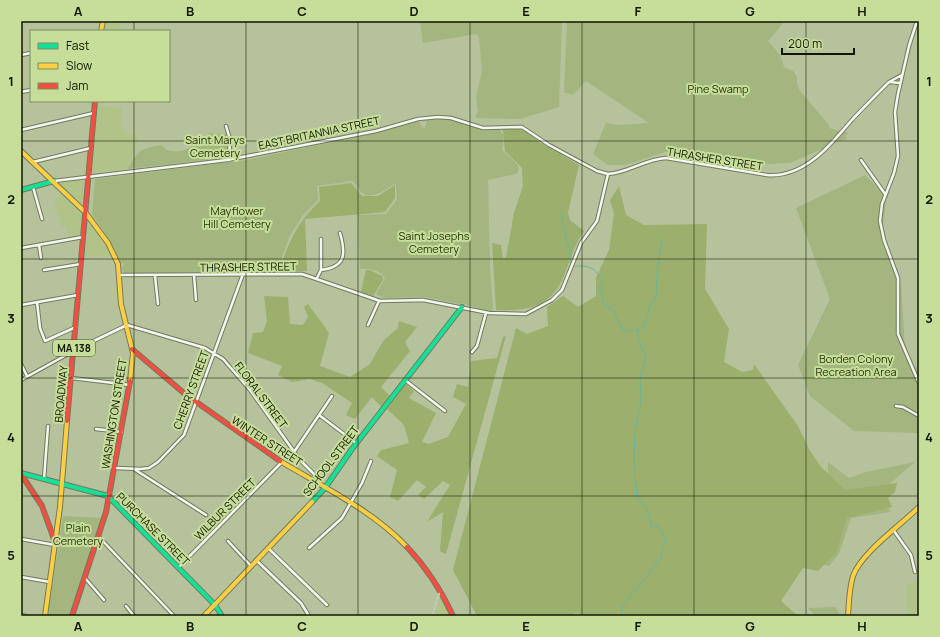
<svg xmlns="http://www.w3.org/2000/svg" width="940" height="637" font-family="Manrope,sans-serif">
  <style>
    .built { fill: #b0c489 }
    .green { fill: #a3b67f }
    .forest { fill: #9bb06d }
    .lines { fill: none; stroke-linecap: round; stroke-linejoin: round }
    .stream { stroke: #68b6a2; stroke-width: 1 }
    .street-casing { stroke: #717a5c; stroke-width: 4.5 }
    .fast-casing { stroke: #717a5c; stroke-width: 6 }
    .slow-casing { stroke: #717a5c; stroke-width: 6 }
    .jam-casing { stroke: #717a5c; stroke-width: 6 }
    .street { stroke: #f4f6f0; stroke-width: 2.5 }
    .fast { stroke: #16e098; stroke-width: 4 }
    .slow { stroke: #ffcf43; stroke-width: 4 }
    .jam { stroke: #f24e42; stroke-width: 4 }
    .rail-casing { stroke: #bec2b7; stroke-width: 2.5 }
    .rail { stroke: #c7de9a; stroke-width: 1; stroke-dasharray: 3; stroke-linecap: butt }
    .grid { fill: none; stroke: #0f1700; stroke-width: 1; stroke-opacity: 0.55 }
    .labels { text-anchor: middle; stroke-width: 4; stroke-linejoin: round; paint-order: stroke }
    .shield { fill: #c7de9a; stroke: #46532e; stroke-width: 1 }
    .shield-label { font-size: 10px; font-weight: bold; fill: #0f1700 }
    .park-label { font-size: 11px; fill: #28330c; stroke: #c7de9a }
    .street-label { font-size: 11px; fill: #0f1700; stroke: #c7de9a }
    .neatline { fill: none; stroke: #0f1700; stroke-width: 1.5 }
    .grid-label { font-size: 13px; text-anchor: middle; font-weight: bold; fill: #0f1700 }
  </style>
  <rect width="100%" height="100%" fill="#b5c29c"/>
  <path class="built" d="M107,21H122L120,31H105Z
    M98,106L122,108L121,129L127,134L140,135L127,170L92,172Z
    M85,178L82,204L59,182L60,181Z
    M62,192L82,213L80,235L69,237L66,227H62L54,201Z
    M89,221L108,246L113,257L85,255Z
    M916,581H919V616H907V586Z
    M440,592L448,609L450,616H434Z"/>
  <path class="green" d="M420,21H562L559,107L520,119L475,118L478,111L476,98L482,70L479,38L476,34L423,43Z
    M567,21H785L768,41L780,55L784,67L793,71L797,77V83L800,91L829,125V128L849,133L845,136L847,138L790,163L747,165L688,153L665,152L625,165H608L593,154L606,123L619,125L649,123L586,81L573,95L564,92Z
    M440,118C464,121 474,132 499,129L504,136L502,150L517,164L519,170L516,174L488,180L490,265L493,311C482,311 473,307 463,303L459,304L425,297L384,298L376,294L385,279C381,269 370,269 360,269L358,215L386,214L397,200L396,183C388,188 372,201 362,193C358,189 357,184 352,181L317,186L318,200L303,215L289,237L281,261L286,268L285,271L126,274L122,269L124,264L120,262L113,246L92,214L95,179L247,160L388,130L419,121L422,127L425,128L427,120Z
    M209,133L229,135L227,157L128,169C137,151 141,148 162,145L166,150C181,155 200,146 209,133Z
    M865,175L877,187L890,192L886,201L883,227L886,242L901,283L905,349L919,373V433L854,431L810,396L798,365L830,299L796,208Z
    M828,462L849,478L866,472L915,462L879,493L891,512L851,518L839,554L829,566L800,561L828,479Z
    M63,516L103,518L70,616H48Z
    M835,607L841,616H815L808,608Z"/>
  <path class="forest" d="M515,128L525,131L539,142L579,165L568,213L570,220L584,231C575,244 571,258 565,273C552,307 530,311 496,310L492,243L501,245L503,258L506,257L514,213L523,186L522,168L505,151L503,129Z
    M351,183L362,196H378L395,185V198L385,212L305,219L307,271H287L288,268L283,260C292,235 300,220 320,201L319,187Z
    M619,186L626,215L644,225L707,224L705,289L729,329L724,362L742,372L753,370L754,364L798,426L809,449L821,467L845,490L897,483L895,492L888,498L892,507L847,518L836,553L818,571L803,568L781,601L798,616H581L580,614L575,613L573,616H477L453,570L516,328L527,334L548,326L547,307L563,296L578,307L596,296V278L609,250L614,214L610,200Z
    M366,270H370L382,276L383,280L373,296L361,292Z
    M264,296L288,297L290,324L303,325L308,317L304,307L308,304L329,333L320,366L350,377L370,364L383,341L398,328L399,321L417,327L405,342L410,351L381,387L390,396L381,407L372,397L355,419L346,415L352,403L322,383L310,379L292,382L278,375L282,366L248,353L253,333L263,332L267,321Z
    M506,336L446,554L440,551L443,512L427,522L450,485L443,481L424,499L418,495L426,487L417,480L398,501L390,497L397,470L377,456L381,450L409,443L404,425L387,409L406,384L414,391L409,398L436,413L422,442L429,444L448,437L466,404L453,397L457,384L468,387L471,361L497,358L503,337Z"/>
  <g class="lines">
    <path class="stream" d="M562,212V221L571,257L570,262
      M575,266C591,265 597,269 603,284L598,287L603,296V303L613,310L623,331L636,330
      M622,616V607L660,559L666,539L658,526L652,527L647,510L637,496L634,456L635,434L641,401L640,378L646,358L641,347L637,330L644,327L651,303L656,298L657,273L662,240"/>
    <defs>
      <path id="street" d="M917,21L909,46L898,94L895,112L898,156L894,173L882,204L880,221L884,240L898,278V334L919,383
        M21,55L31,53
        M890,82L900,83
        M21,92L31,90
        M226,126L230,139L229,160
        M21,130L94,113
        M861,160L885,194
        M33,162L91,148
        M54,181L227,160L376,131L418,119L438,117L451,118L483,128L522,127L549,145L597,171L608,174
        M33,187L42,219
        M39,245L41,258
        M21,248L83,237
        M44,270L81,264
        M321,270C346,267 346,254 340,233
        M119,275L302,274L380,301L423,300L489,313L526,314L552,300L562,290L581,243L597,221L608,174C628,173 645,159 666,158L767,175C803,178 829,147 850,122C863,108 876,95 889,82L902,75
        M194,275L196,300
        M155,276L158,304
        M317,278L321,270V239
        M37,302L40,328L45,341L76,327
        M21,305L78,295
        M368,325L379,301
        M472,352L477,346L486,313
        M21,364L27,376
        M72,378L130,385
        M21,380L77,349L127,325L205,348L223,359L250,390L300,460L317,477V484
        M405,380L445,411
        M896,406L903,407L919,416
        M319,415L356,443
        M96,429L122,432
        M294,452L332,396
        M116,468L141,469L149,468L158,462L184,435L243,274
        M134,469L206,515
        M44,479L48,426
        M894,531L911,555L915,572
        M99,537L174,616
        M21,539L55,545
        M228,541L251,566
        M268,548L327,605
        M309,548L342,518L362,483L371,461
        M256,560L301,603L309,616
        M179,567L282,462
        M21,577L50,582
        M85,578L104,600
        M126,606L134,616
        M21,615L26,616"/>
      <path id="fast" d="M21,190L54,181
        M21,473L108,496L215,605L222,616
        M312,502L325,488L352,449L462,307"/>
      <path id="slow" d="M101,31L103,21
        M21,151L85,212L108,243L118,264L121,304L133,353L130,381
        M280,461C323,487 372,510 407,547
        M45,616L60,507L67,421
        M204,616L312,502
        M848,616C849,603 849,589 853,576C861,553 901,525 919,507"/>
      <path id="jam" d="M132,349L185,394L280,461
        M67,421L95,101
        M21,474L42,506L55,542
        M407,547C427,568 441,590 453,616
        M72,616L106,512L130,381"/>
    </defs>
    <use href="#street" class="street-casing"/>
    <use href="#fast" class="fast-casing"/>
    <use href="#slow" class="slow-casing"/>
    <use href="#jam" class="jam-casing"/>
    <use href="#street" class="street"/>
    <use href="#fast" class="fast"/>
    <use href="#slow" class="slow"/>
    <use href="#jam" class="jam"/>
    <defs>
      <path id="rail" d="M432,616L439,594"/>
    </defs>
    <use href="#rail" class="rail-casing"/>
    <use href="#rail" class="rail"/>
  </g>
  <path class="grid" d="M134,21V31M246,21V616M358,21V616M470,21V616M582,21V616M694,21V616M806,21V616M134,101V616M21,141H919M21,259H919M21,378H919M21,496H919"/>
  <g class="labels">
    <rect class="shield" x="53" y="340" width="42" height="16" rx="3"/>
    <g class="shield-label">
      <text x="74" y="352">MA 138</text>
    </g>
    <g class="park-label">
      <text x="718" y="93">Pine Swamp</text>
      <text x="215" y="144">Saint Marys<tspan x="215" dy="13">Cemetery</tspan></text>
      <text x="237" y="215">Mayflower<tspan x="237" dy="13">Hill Cemetery</tspan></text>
      <text x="434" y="240">Saint Josephs<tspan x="434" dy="13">Cemetery</tspan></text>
      <text x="856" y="363">Borden Colony<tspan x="856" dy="13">Recreation Area</tspan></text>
      <text x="78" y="532">Plain<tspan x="78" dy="13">Cemetery</tspan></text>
    </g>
    <g class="street-label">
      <text transform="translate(319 133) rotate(-12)" y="4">EAST BRITANNIA STREET</text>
      <text transform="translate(715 159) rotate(9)" y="4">THRASHER STREET</text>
      <text transform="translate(248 267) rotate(-1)" y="4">THRASHER STREET</text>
      <text transform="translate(191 390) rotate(-70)" y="4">CHERRY STREET</text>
      <text transform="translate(61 394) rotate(-85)" y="4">BROADWAY</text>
      <text transform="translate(261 395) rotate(53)" y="4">FLORAL STREET</text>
      <text transform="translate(114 414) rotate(-81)" y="4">WASHINGTON STREET</text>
      <text transform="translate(267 441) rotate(33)" y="4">WINTER STREET</text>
      <text transform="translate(331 461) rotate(-53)" y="4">SCHOOL STREET</text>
      <text transform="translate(225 509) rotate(-45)" y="4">WILBUR STREET</text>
      <text transform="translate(153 529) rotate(45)" y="4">PURCHASE STREET</text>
    </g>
  </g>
  <rect width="940" height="637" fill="none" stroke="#c7de9a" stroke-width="44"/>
  <rect x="30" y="30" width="140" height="72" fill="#c7de9a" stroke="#7d8e5c"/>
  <rect x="38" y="43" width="20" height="6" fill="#16e098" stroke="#7d8e5c"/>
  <text x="66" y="50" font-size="12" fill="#0f1700">Fast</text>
  <rect x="38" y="63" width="20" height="6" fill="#ffcf43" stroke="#7d8e5c"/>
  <text x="66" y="70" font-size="12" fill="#0f1700">Slow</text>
  <rect x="38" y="83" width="20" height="6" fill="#f24e42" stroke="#7d8e5c"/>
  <text x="66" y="90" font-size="12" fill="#0f1700">Jam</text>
  <path d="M782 48v6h72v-6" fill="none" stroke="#0f1700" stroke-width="2"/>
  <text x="788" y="48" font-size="12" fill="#0f1700" stroke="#c7de9a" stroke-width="3" paint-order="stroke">200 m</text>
  <rect x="22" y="22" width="896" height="593" class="neatline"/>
  <g class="grid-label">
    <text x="78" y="16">A</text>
    <text x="190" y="16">B</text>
    <text x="302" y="16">C</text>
    <text x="414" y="16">D</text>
    <text x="526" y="16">E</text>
    <text x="638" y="16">F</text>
    <text x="750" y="16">G</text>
    <text x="862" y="16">H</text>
    <text x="11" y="86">1</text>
    <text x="929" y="86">1</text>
    <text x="11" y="204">2</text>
    <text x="929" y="204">2</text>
    <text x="11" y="323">3</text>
    <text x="929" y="323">3</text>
    <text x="11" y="442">4</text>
    <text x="929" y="442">4</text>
    <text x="11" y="560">5</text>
    <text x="929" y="560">5</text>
    <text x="78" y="631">A</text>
    <text x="190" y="631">B</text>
    <text x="302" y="631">C</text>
    <text x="414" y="631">D</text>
    <text x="526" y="631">E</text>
    <text x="638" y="631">F</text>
    <text x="750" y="631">G</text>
    <text x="862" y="631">H</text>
  </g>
</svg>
